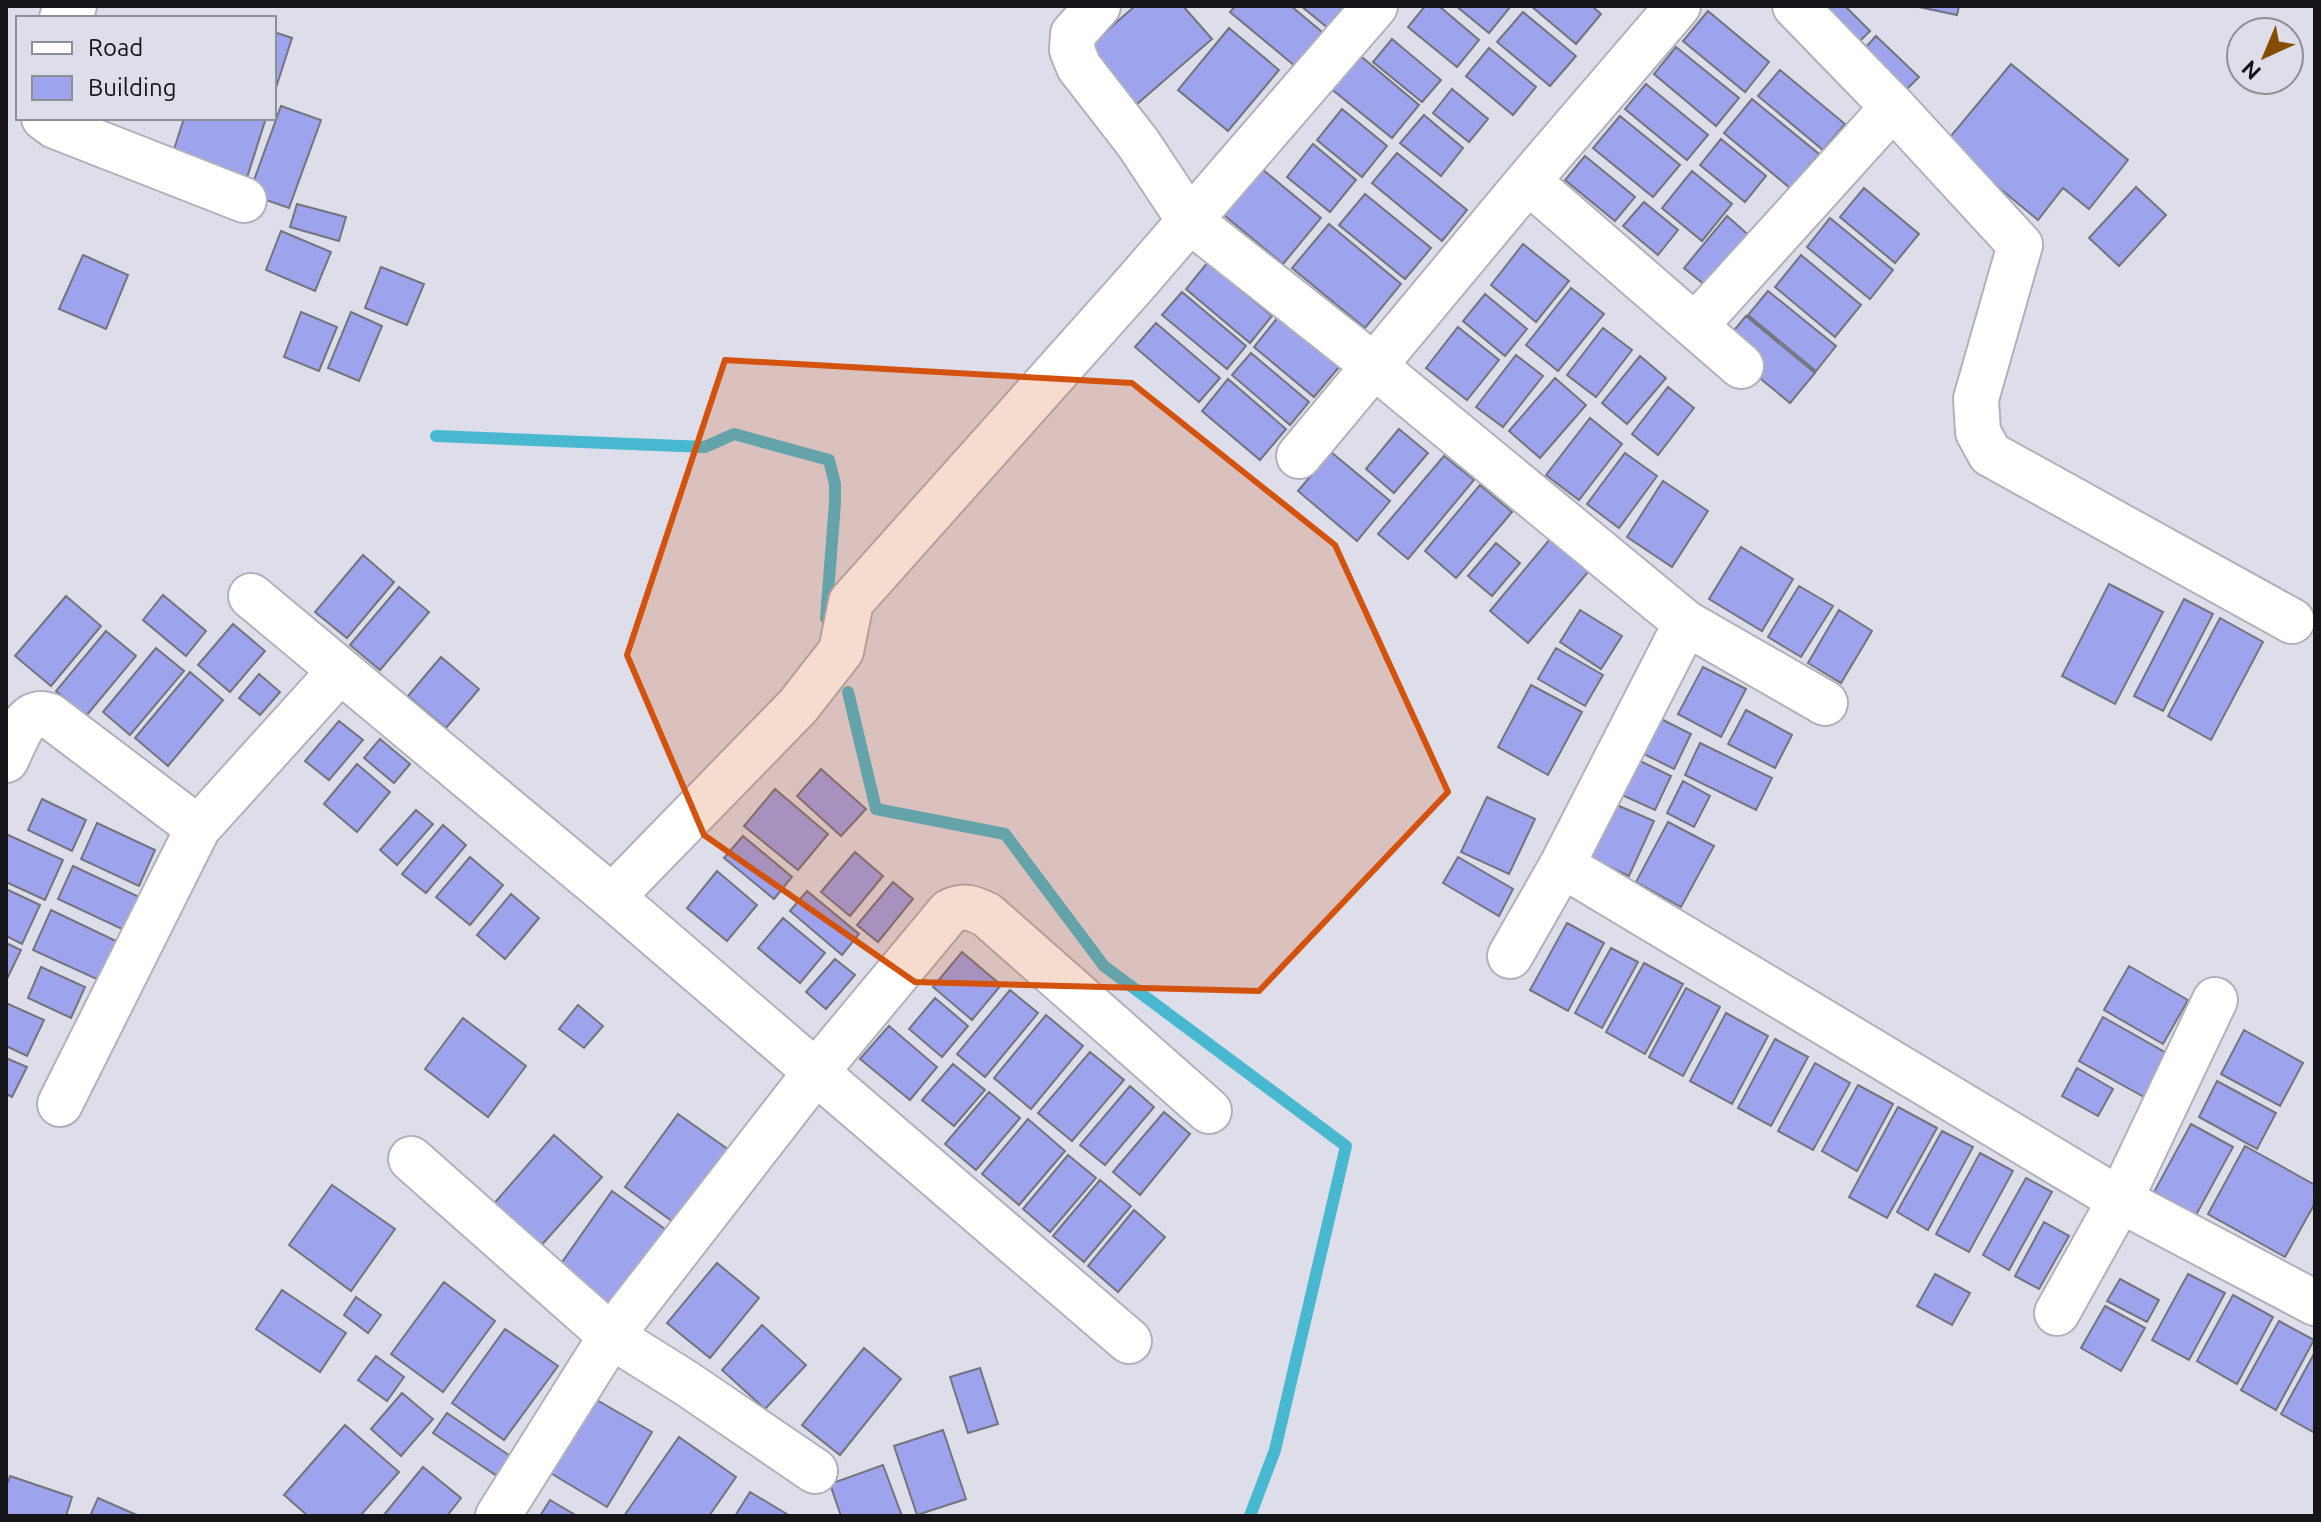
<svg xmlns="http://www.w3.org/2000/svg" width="2321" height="1522" font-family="Ubuntu,sans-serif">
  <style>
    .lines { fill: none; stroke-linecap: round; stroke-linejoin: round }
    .stream { stroke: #48b8d0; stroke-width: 12 }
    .building { fill: #9da3ec; stroke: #73747e; stroke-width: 2 }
    .minor-casing { stroke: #b0b1bb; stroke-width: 48 }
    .minor { stroke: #fff; stroke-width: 44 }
    .marked { fill: #d3520d; fill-opacity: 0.2; stroke: #d3520d; stroke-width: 6; stroke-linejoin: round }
  </style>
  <rect width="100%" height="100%" fill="#dddee9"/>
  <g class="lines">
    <path class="stream" d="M436,436L705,447L734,434L829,460L835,484V503L826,618
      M848,692L876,809L1005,834L1104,966L1346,1146L1275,1450L1250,1516"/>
  </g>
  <path class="building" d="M1135,6H1183L1212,39L1129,111L1080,54Z
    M1235,6H1291L1322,32L1295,66L1230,12Z
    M1301,6H1346L1328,28Z
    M1425,6H1439L1479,40L1457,67L1408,27Z
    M1456,6H1511L1489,33Z
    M1531,6H1592L1601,14L1576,44Z
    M1822,6H1845L1870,31L1851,50Z
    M1914,6H1959L1957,15Z
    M1708,11L1769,62L1745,92L1683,41Z
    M1523,12L1576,56L1550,86L1497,42Z
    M1229,28L1279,70L1228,131L1178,90Z
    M274,32L292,38L274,94Z
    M1876,36L1919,77L1899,97L1856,58Z
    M1392,39L1441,80L1422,102L1373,62Z
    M1676,47L1739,98L1716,126L1654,74Z
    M1489,48L1536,87L1513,115L1466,76Z
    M1357,53L1419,105L1392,138L1329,87Z
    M2011,64L2128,160L2089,209L2063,188L2038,220L1945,143Z
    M1780,70L1845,124L1823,150L1758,96Z
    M1646,84L1708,135L1687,160L1625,109Z
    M1452,89L1488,119L1469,142L1433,113Z
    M1752,99L1819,154L1790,188L1724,133Z
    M281,106L321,120L289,208L249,194Z
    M1342,109L1387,146L1362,177L1317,140Z
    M1424,115L1463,148L1441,176L1400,143Z
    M1620,116L1680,165L1653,197L1593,148Z
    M184,118H266L244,187L170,162Z
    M1721,139L1766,176L1745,202L1700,165Z
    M1313,144L1356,180L1330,212L1287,177Z
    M1397,153L1467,210L1442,241L1372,183Z
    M1585,156L1635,197L1615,221L1565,180Z
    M1262,169L1321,218L1283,264L1224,215Z
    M1692,171L1732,204L1702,241L1662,208Z
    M2136,187L2166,215L2119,266L2089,238Z
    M1864,188L1919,234L1895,263L1840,217Z
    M1365,194L1431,248L1405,279L1339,225Z
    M1644,202L1678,230L1658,255L1623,226Z
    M297,204L346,217L339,241L290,227Z
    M1727,216L1752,238L1710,289L1684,268Z
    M1830,218L1893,270L1870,299L1807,247Z
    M1329,224L1401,284L1365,328L1292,268Z
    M281,231L331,252L315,291L266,270Z
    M1523,244L1569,281L1536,322L1491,285Z
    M83,255L128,275L106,329L59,309Z
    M1801,255L1861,305L1835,337L1775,287Z
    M1208,262L1272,316L1250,343L1186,289Z
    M381,267L424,284L407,325L365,308Z
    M1571,288L1604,314L1558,371L1526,345Z
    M1768,291L1836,346L1816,371L1748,315Z
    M1182,292L1246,346L1227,369L1162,315Z
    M1485,294L1527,329L1505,356L1463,321Z
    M301,312L337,327L319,371L284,357Z
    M351,312L382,326L359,381L328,368Z
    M1279,316L1339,367L1314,397L1254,347Z
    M1746,316L1815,373L1790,403L1721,346Z
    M1156,323L1220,378L1199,402L1135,347Z
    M1458,327L1499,360L1467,400L1426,368Z
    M1603,328L1632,350L1596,397L1567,375Z
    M1251,353L1309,402L1290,425L1232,375Z
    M1516,355L1543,376L1503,427L1476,407Z
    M1640,356L1666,378L1627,424L1602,403Z
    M1555,378L1586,405L1540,458L1509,431Z
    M1228,379L1286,429L1260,460L1202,411Z
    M1668,387L1694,408L1658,455L1632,434Z
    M1590,418L1622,444L1579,500L1546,475Z
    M1399,429L1428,453L1394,493L1366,469Z
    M1331,452L1390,501L1357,541L1298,491Z
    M1625,453L1657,476L1619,528L1587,504Z
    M1444,456L1474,480L1408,559L1378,534Z
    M1663,481L1708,511L1672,567L1627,537Z
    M1480,485L1512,512L1456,578L1425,551Z
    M1550,539L1589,571L1528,643L1490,611Z
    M1496,543L1520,563L1492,596L1468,576Z
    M1741,547L1793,579L1762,631L1709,599Z
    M363,555L394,582L347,638L315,612Z
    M2109,584L2163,612L2115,704L2062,676Z
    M1799,586L1833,606L1801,657L1768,637Z
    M399,587L429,612L380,670L350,645Z
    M163,595L206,631L186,656L143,620Z
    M66,596L101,626L51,686L15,656Z
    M2184,599L2213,614L2163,711L2134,696Z
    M1580,610L1622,636L1601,669L1560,642Z
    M1839,610L1872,631L1841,683L1808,663Z
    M2220,618L2263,642L2211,740L2168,716Z
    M233,624L265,651L230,692L198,665Z
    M106,631L136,656L86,716L56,691Z
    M156,648L184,671L130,735L103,712Z
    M1556,648L1603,675L1585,706L1538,679Z
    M441,657L479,689L446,728L408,696Z
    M1703,667L1746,689L1721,737L1678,714Z
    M190,672L223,700L168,766L135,738Z
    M259,674L280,692L260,715L239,698Z
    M1531,685L1582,712L1548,775L1498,747Z
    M1746,710L1792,735L1775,768L1728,744Z
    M1653,715L1691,734L1674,769L1636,750Z
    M339,721L363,740L329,780L305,761Z
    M380,739L410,764L394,783L364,758Z
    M1700,743L1772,778L1756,810L1685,775Z
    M1638,760L1671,776L1655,810L1622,795Z
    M357,764L390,792L357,832L324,804Z
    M821,769L866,809L841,836L797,796Z
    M1683,781L1710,796L1694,827L1667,813Z
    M775,789L828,834L798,870L744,826Z
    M1487,797L1535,819L1509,874L1461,852Z
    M42,799L86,820L72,851L28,830Z
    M1610,802L1654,821L1629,876L1586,856Z
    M416,810L433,824L397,865L380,850Z
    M1668,822L1714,846L1681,907L1636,882Z
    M97,823L155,850L139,886L81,859Z
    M443,825L466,845L426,893L402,874Z
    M6,834L63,860L45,900L6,882Z
    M743,836L792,877L774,899L724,858Z
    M855,852L883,876L850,916L821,892Z
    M470,857L503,885L470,925L436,897Z
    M1458,857L1513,889L1499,916L1443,883Z
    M73,866L139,897L124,930L58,899Z
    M717,871L757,905L727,941L687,908Z
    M893,882L913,899L878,942L857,925Z
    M6,889L40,905L22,944L6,936Z
    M807,891L859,934L842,955L790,911Z
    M511,894L539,918L505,959L477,935Z
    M51,910L118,942L101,981L33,950Z
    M783,918L825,953L800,983L758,948Z
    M1567,923L1604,943L1568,1011L1530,990Z
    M6,943L21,950L6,981Z
    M1611,948L1638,962L1602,1028L1575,1013Z
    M962,952L1001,985L972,1020L933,987Z
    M835,959L855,975L826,1009L806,992Z
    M1644,963L1683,984L1645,1054L1606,1032Z
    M2129,966L2188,1000L2163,1044L2104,1010Z
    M41,967L85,987L71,1018L28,998Z
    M1686,988L1720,1007L1683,1076L1649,1057Z
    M1010,990L1038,1013L985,1077L957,1054Z
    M935,998L968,1026L942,1057L909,1029Z
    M6,1003L44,1020L27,1056L6,1046Z
    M578,1005L603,1026L584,1048L559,1029Z
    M1726,1013L1768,1036L1732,1104L1690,1081Z
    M1046,1015L1083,1046L1031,1109L994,1078Z
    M2103,1017L2168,1054L2144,1097L2079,1061Z
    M463,1018L526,1066L488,1117L425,1069Z
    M889,1026L937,1067L910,1100L860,1059Z
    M2244,1030L2303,1063L2280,1106L2221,1074Z
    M1775,1039L1808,1057L1771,1126L1738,1108Z
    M1090,1052L1124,1080L1072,1141L1038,1113Z
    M6,1058L27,1067L12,1097L6,1094Z
    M1815,1063L1850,1083L1813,1150L1778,1131Z
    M953,1064L985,1090L954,1126L922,1100Z
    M2077,1068L2113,1089L2098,1116L2062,1096Z
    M2217,1081L2276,1113L2257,1149L2199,1117Z
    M1858,1085L1893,1104L1857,1171L1822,1151Z
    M1130,1086L1154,1107L1105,1165L1080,1145Z
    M989,1092L1020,1118L976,1170L945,1144Z
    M1898,1107L1937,1128L1887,1218L1849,1197Z
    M1164,1112L1190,1134L1140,1195L1113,1172Z
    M678,1114L729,1150L676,1224L625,1187Z
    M1028,1119L1065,1151L1019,1205L982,1174Z
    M2191,1124L2233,1147L2196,1215L2154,1192Z
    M1942,1131L1973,1147L1928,1230L1897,1212Z
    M554,1135L602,1177L539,1248L491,1207Z
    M2245,1146L2315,1185V1203L2285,1257L2208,1214Z
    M1980,1153L2013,1171L1969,1252L1936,1234Z
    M1068,1155L1096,1178L1050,1232L1023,1209Z
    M2026,1178L2052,1192L2009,1270L1983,1255Z
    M1100,1180L1131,1206L1084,1262L1053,1236Z
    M332,1185L395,1229L351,1291L289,1245Z
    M612,1191L669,1232L615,1309L558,1268Z
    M1134,1210L1165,1237L1118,1292L1088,1266Z
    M2044,1222L2069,1236L2039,1289L2015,1276Z
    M717,1263L759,1298L710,1358L667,1323Z
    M1935,1274L1970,1293L1952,1325L1917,1306Z
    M2188,1274L2225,1293L2189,1360L2152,1340Z
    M2120,1279L2159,1300L2147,1322L2107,1301Z
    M444,1282L495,1321L443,1392L391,1354Z
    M282,1290L346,1333L320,1372L256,1329Z
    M2233,1295L2273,1317L2237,1384L2197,1361Z
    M356,1297L381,1315L368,1333L344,1315Z
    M2105,1306L2145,1328L2121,1371L2081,1348Z
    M2279,1321L2314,1340L2276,1410L2241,1390Z
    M762,1325L806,1365L765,1409L722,1370Z
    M505,1329L558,1366L504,1440L452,1403Z
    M864,1348L901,1379L840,1455L802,1425Z
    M2315,1352V1433L2281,1414Z
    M376,1356L404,1377L387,1401L358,1380Z
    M980,1368L998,1424L968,1433L950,1377Z
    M402,1393L433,1419L401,1456L371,1429Z
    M590,1396L652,1432L607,1507L547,1471Z
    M447,1413L516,1460L503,1480L433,1433Z
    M345,1425L399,1472L360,1516H308L284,1495Z
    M943,1430L966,1499L917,1515L894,1446Z
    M679,1437L736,1477L709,1516H624Z
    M883,1465L902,1516H841L830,1484Z
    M423,1467L461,1498L447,1516H383Z
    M10,1476L72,1497L66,1516H6V1487Z
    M750,1492L790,1516H735Z
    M98,1498L139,1516H90Z
    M550,1500L577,1516H540Z"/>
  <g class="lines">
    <defs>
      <path id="minor" d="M1098,6L1073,34L1072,50L1079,67L1138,143L1189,220L1373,365L1686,623L1825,703
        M1795,6L1893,107L2020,245L1976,399L1978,432L1990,454L2292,621
        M62,18L74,6
        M44,118L55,126L244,200
        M1528,181L1741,366
        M1695,326L1893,107
        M1299,456L1528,181L1678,6
        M251,596L612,897L1129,1341
        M6,760C16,741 25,705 50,716L198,828
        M1562,865L2120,1200L2315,1303
        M612,897L798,706L841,651L851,602L1134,285L1375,6
        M1510,956L1562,865L1686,623
        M60,1104L198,828L340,671
        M411,1159L611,1336L686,1383L815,1471
        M2057,1313L2120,1200L2215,1000
        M498,1516L611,1336L815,1073L949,912C964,904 973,908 987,915L1209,1111"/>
    </defs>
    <use href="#minor" class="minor-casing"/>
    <use href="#minor" class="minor"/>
  </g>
  <path class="marked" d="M725,360L1132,383L1335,545L1448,792L1259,991L915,982L704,835L627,655Z"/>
  <rect width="2321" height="1522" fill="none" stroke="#151519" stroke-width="16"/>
  <rect x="16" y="16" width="260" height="104" fill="#dddee9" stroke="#8d8e96" stroke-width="2"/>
  <rect x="32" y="42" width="40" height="12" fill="#ffffff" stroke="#8d8e96" stroke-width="2"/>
  <text x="88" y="56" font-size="24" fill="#151519">Road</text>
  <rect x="32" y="76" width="40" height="24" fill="#9da3ec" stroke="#8d8e96" stroke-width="2"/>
  <text x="88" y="96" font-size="24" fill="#151519">Building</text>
  <g transform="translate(2265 56) rotate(224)"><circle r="38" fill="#dddee9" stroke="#8d8e96" stroke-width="2"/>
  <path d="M0-6L14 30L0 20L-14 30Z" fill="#864d01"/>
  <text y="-12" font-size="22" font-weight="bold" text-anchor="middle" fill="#151519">N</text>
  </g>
</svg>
